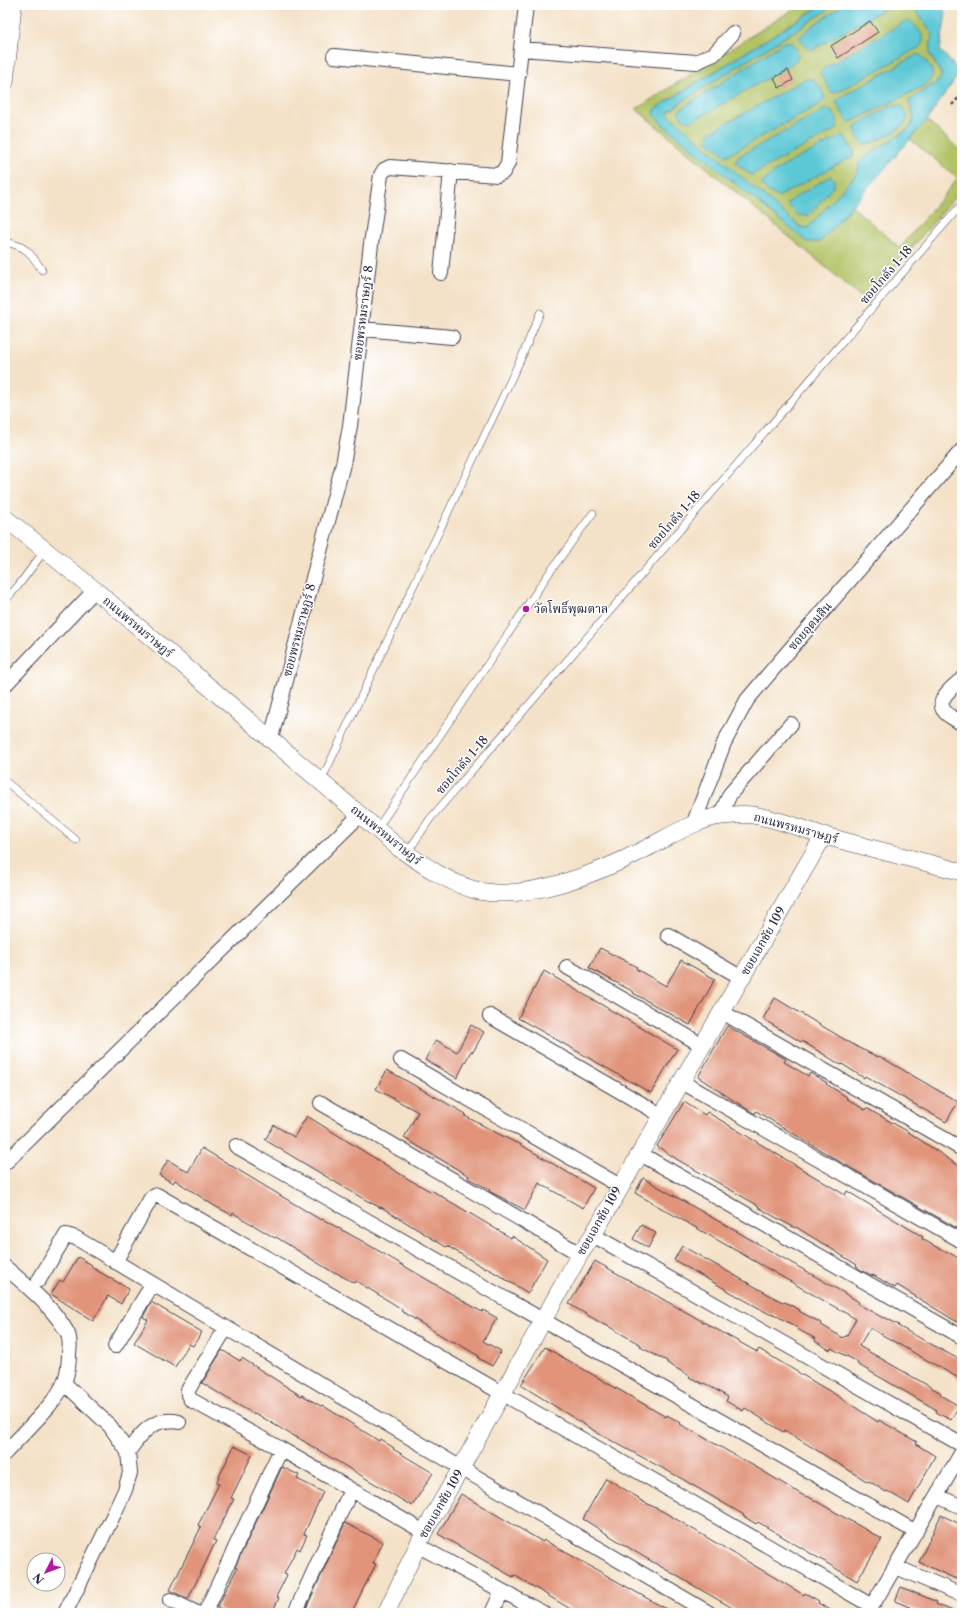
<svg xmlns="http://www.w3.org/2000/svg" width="967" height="1618" font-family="'Libre Caslon Text','Noto Serif Thai',serif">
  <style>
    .green { fill: #b2c366; stroke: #6a7250; fill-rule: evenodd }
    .water { fill: #5cc8d5; stroke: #3f7588 }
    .building { fill: #e1947a }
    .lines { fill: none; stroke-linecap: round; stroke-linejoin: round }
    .service-casing { stroke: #423f50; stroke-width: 8 }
    .minor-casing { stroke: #423f50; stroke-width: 16 }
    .tertiary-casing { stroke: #423f50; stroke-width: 18 }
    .path { stroke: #423f50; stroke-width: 2.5; stroke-dasharray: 3 3; stroke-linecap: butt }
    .service { stroke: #fff; stroke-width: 7 }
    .minor { stroke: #fff; stroke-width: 14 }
    .tertiary { stroke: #fff; stroke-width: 17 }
    .poi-dot { fill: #b5179e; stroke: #fff; stroke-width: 1.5 }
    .labels { text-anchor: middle; stroke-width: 3; stroke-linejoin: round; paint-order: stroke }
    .street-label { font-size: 12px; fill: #22223b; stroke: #fff }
    .poi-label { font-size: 12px; fill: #22223b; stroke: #fff; text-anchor: start }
  </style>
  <rect width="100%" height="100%" fill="#fff"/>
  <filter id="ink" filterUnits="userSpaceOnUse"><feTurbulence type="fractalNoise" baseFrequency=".025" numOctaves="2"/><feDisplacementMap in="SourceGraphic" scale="8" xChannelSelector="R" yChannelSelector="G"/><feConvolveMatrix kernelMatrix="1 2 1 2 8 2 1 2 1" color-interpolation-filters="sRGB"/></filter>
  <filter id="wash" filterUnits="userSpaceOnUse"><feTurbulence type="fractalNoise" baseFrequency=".012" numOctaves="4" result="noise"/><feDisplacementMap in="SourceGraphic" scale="16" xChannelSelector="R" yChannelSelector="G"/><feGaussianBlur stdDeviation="0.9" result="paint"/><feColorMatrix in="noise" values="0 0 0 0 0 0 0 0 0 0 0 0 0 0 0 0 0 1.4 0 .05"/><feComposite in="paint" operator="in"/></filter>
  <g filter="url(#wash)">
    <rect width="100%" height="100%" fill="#f4e2c8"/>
    <path class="green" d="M800,5H822L656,108L654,114L820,242L852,206L900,248L958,178L910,139L927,120L962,152V189L866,301L636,109Z
      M836,5H843L811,27L810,51L891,5H912L932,33L930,54L942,76L939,81L909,101L914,118L910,128L870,154L859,163L858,172L808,228L800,227L668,115V112L689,97ZM930,81L924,86L853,121ZM844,136L854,151V155L778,197Z"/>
    <path class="water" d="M822,5H836L689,97L668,112L669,115L800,227L808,228L858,172L859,163L870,154L910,128L914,118L909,101L939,81L942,75L930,54L932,33L912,5H940L946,14L940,50L960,72L927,120L820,242H807L662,124L654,114L656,108Z
      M843,5H891L810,51L799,38L811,27Z
      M908,20C914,23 924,34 923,41C922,43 921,45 920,47L837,92L832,93L820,73L824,68Z
      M784,42H791L797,50L798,58L789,66L691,122L682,118L678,111Z
      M918,54C923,57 925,59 928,64C935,73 933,79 924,86L853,121L848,122L836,102L841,97Z
      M805,79H813L821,89L825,98L820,104L726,156L708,141L709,133Z
      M901,105L908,116C904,132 880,138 866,145C859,141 855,135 855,126L889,107Z
      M828,108L837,118V129L751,175L736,163L738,157Z
      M844,135L855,155L778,197L769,192L762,185C767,170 828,144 844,135Z
      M830,176L835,180L833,187L808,216L798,215L787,204L794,198Z"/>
    <g id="blocks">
      <path class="building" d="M870,21L878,32L838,58L831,46Z
        M788,70L793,80L779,88L774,78Z
        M600,948L637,967L636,969L666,986L681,960L715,979L690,1025L633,993L634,992L589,968Z
        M544,971L677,1049L651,1093L518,1018Z
        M775,998L859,1048L878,1057L879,1056L958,1102L946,1122L865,1076L864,1078L842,1064L841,1065L802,1041L801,1042L763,1019Z
        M471,1025L484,1032L473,1052L471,1051L457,1078L425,1060L436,1040L457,1052Z
        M727,1026L786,1059L784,1062L808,1076L810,1073L827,1083L826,1084L847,1097L846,1098L865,1110L866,1108L907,1131L962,1168V1231L837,1160L756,1111L755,1114L747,1109L698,1077Z
        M387,1070L466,1114L465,1116L516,1143V1142L594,1188L583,1208L539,1183L525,1210L489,1191L490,1190L468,1178L469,1176L404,1138L418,1112L376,1089Z
        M684,1102L705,1115L707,1112L845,1195L847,1191L923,1237L922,1239L947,1253L948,1252L962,1260V1325L897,1285L895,1288L873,1275V1276L861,1270L856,1266L857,1265L838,1253L796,1227L795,1228L775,1217L758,1207L759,1206L678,1160L657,1146Z
        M307,1116L410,1180L430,1191L431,1190L511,1238L512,1236L547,1259L528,1293L487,1268L486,1269L447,1246L446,1247L381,1207V1208L362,1198L265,1140L274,1125L294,1137Z
        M202,1148L321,1220L322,1219L362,1241L482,1312L483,1310L497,1318L483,1341L501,1351L492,1366L478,1358L479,1356L453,1341L452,1342L401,1311L402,1309L356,1281L354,1283L335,1272L334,1273L276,1237L275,1238L233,1213L232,1215L213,1205L175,1180L173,1183L159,1175L168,1160L188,1172Z
        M643,1178L839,1290L859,1302L858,1304L883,1318L884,1317L899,1325L898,1326L962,1361V1380L870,1328L859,1346L941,1393L940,1395L959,1406L951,1420L936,1412L937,1410L857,1364L858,1362L831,1348L830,1350L815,1341L816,1339L797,1329L798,1328L772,1313L771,1315L674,1260L682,1246L784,1303L785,1302L800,1310L799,1311L821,1323L820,1324L843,1338L845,1336L846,1337L856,1319L635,1193Z
        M641,1225L656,1233L648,1248L633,1239Z
        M78,1257L92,1265L91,1267L129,1289L121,1304L108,1296L93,1321L51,1294L60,1280L63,1282Z
        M595,1261L757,1352L759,1349L836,1395L878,1422L879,1420L917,1442L916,1444L935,1456L909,1504L887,1491L886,1492L869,1481L868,1482L784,1430L783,1432L745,1408L743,1411L726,1401L728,1397L704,1383L703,1384L689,1377L690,1376L667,1363V1361L640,1347L641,1345L606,1325V1326L569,1304Z
        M151,1302L202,1332L193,1346L189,1344L175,1367L134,1343L148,1320L143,1317Z
        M545,1347L666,1417L667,1415L681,1423L680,1424L761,1470L779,1481L806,1497L807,1496L882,1539L857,1581L758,1522L756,1524L743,1516L744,1515L677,1476L601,1435L521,1385Z
        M222,1350L240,1361L242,1358L301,1396L302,1395L321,1406L322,1405L379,1441L380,1439L394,1448L393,1449L433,1473L412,1506L295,1436V1437L255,1413L254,1414L233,1402L202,1383Z
        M234,1446L252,1455L231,1498L234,1499L213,1540L216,1541L188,1599L170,1590L201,1527L198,1525L219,1484L216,1483Z
        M282,1467L299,1475L297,1479L323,1492L304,1534L307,1535L300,1550L297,1548L284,1574L287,1575L276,1597L279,1598L272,1613H227L217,1608L237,1568L235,1567Z
        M606,1478L639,1498L638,1499L664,1512L804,1595L805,1593L819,1601L818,1603L836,1613H741L639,1554L583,1519Z
        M461,1494L543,1542L544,1540L673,1613H577L514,1575L513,1577L438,1534Z
        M941,1515L962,1525V1580L956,1578V1579L919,1562Z
        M345,1523L383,1542L373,1563L376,1564L351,1613H304Z
        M901,1587L937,1602L936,1604L958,1613H923L895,1601Z"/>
    </g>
  </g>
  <g filter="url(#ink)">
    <use href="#blocks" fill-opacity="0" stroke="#423f50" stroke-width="1"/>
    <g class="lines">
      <defs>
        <path id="service" d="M5,242C26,246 30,252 42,270
          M5,601L18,586L45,550
          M5,781L76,840
          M321,781L523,354L540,313
          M377,829L547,576L593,513
          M407,853L430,819L962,204"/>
        <path id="minor" d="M521,49L696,62L714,54L733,33
          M334,56L519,74
          M441,273L451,171
          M362,329L452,337
          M962,679C953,687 933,701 946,713C950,717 957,720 962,724
          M5,685L95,590
          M271,738L343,464L350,426L371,244L381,175L384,170L390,167L497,175L503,172L508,163L526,5
          M720,816L730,794L791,724
          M693,825L724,743L747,700L774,668L962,450
          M668,935L742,978
          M567,967L702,1045
          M722,1012L962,1149
          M490,1016L661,1115
          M401,1060L620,1186
          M682,1082L962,1241
          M321,1103L580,1254
          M236,1146L916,1532
          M639,1153L962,1337
          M5,1163L360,815
          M593,1235L962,1445
          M115,1262L151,1198L157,1195L872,1606
          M5,1267C27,1286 52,1306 67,1332C70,1337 70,1347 69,1353C69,1363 68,1373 64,1383C57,1402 20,1436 5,1453
          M39,1280L66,1235L76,1238L461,1468L709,1613
          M226,1328L188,1390V1395L191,1400L281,1449L424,1532
          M115,1346L152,1285
          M64,1383L110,1426L128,1452L130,1473L125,1490L114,1514L65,1613
          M128,1452C141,1433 154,1416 179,1422
          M937,1496L962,1507
          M417,1545L543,1613
          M896,1567L962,1595
          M170,1600L197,1613
          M205,1613L281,1449
          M295,1613L351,1490
          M492,1613L502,1591
          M868,1613L962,1452"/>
        <path id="tertiary" d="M5,82L13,5
          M5,518L95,590L399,848C422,864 447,882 475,890C524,903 602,872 645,849C667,838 698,818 722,816C734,815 747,813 758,816C781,820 803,829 825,836C870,848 916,860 962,872
          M386,1613L424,1532L461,1468L580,1254L593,1235L824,835"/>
      </defs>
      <use href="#service" class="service-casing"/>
      <use href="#minor" class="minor-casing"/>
      <use href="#tertiary" class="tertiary-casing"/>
      <path class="path" d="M952,105L962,94"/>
      <use href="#service" class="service"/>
      <use href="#minor" class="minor"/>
      <use href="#tertiary" class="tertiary"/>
    </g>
  </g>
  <circle class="poi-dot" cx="526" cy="609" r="4"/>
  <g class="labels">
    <g class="street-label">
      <text transform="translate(886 275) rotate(-49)" y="4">ซอยโกดัง 1-18</text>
      <text transform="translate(363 313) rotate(-83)" y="4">ซอยพรหมราษฎร์ 8</text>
      <text transform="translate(674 520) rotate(-49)" y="4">ซอยโกดัง 1-18</text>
      <text transform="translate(810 626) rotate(-49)" y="4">ซอยอุดมสิน</text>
      <text transform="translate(138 627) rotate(40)" y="4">ถนนพรหมราษฎร์</text>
      <text transform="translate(299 630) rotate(-75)" y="4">ซอยพรหมราษฎร์ 8</text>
      <text transform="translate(462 765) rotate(-49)" y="4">ซอยโกดัง 1-18</text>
      <text transform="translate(796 828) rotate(15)" y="4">ถนนพรหมราษฎร์</text>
      <text transform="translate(386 835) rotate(39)" y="4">ถนนพรหมราษฎร์</text>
      <text transform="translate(763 941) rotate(-60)" y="4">ซอยเอกชัย 109</text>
      <text transform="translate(599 1221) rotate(-60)" y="4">ซอยเอกชัย 109</text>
      <text transform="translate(441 1504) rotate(-60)" y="4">ซอยเอกชัย 109</text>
    </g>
    <g class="poi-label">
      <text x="534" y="613">วัดโพธิ์พุฒตาล</text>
    </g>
  </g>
  <rect width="967" height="1618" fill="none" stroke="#fff" stroke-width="20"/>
  <g transform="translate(46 1572) rotate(228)"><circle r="19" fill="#ffffff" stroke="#a7a7b1"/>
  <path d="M0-3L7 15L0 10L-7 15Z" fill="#b5179e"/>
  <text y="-6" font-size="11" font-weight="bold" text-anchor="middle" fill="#22223b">N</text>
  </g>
</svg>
